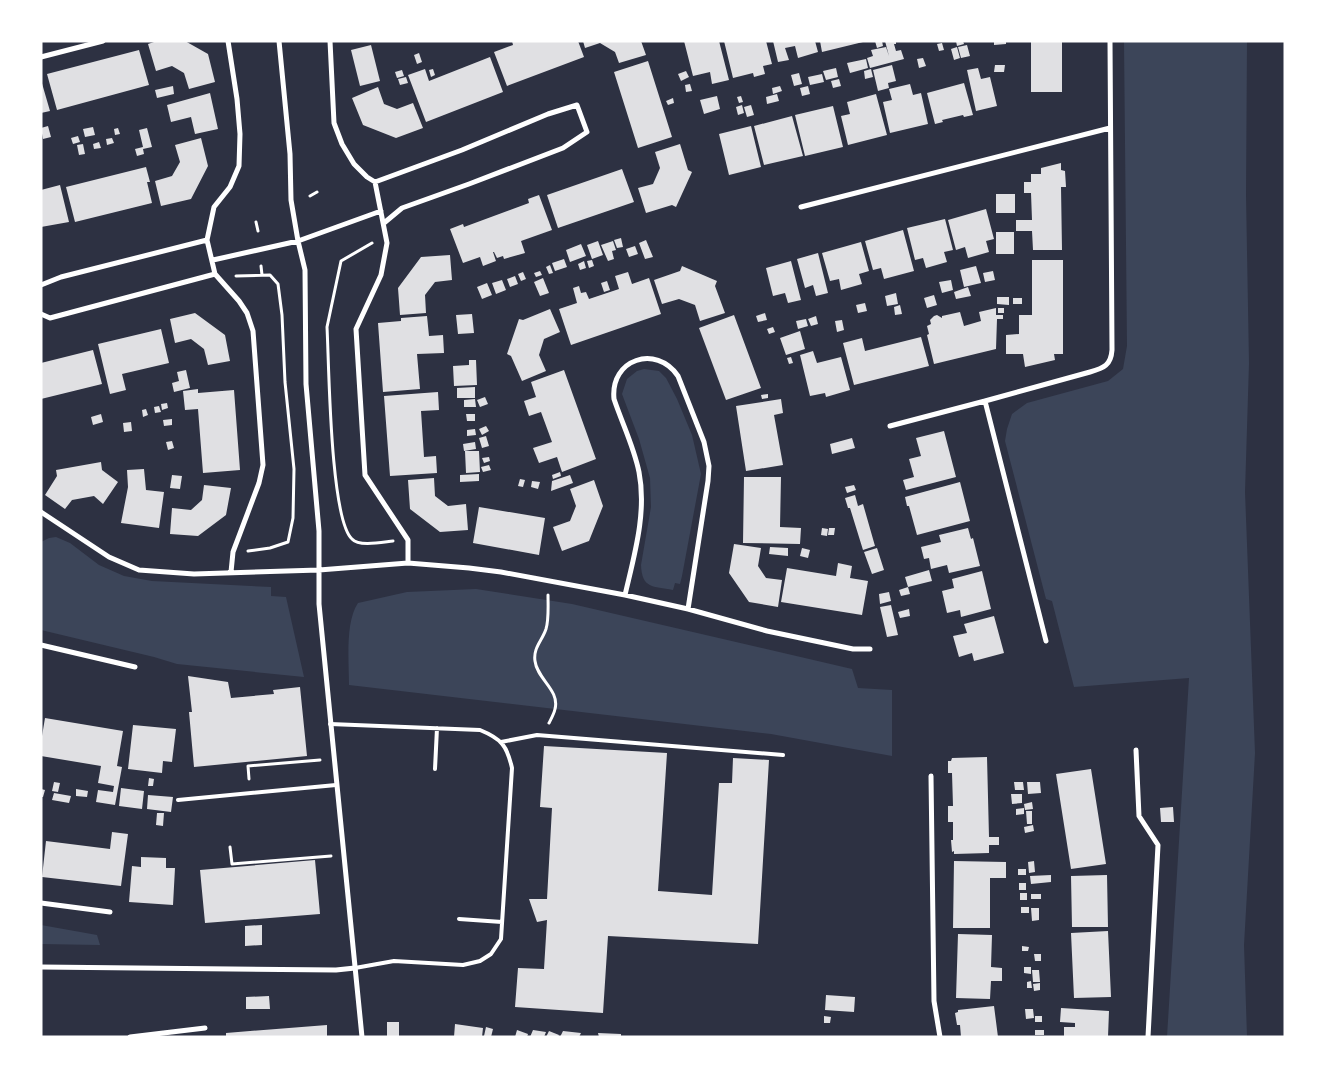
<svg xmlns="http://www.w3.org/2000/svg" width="1326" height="1078" font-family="'Public Sans',sans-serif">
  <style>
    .green { fill: #3c4559 }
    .building { fill: #e0e0e3 }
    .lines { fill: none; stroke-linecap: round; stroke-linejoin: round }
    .path { stroke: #fff; stroke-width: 3 }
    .service { stroke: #fff; stroke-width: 4 }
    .minor { stroke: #fff; stroke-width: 5 }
  </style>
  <rect width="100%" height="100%" fill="#2d3142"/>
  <path class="green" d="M1124,41H1247L1246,195L1249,363L1245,492L1255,753L1244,945L1247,1037H1167L1189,678L1074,687L1052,601L1046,599L1005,441L1007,429L1012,414L1027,403L1108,381L1123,369L1127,346Z
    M644,369L659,371L666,378L677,399L692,435L701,474L682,576L680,584L675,583L673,590C653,586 642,589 641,565L651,507L650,478L639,439L622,394L627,379L637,371Z
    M56,537L70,543L99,565L124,576L152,581L271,587V596L286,597L304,677L177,664L154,657L41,630V542L49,538Z
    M476,589L572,604L852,669L858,688L892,690V756L771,734L349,685C349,662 345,622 358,603L407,592Z
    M41,925L97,935L100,945L41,944Z"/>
  <path class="building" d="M157,41H185L208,54L215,82L189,89L184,73L172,66L156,71L148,44Z
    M512,41H578L584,57L507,86L494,52L513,45Z
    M583,41H641L646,55L619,63L615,52L600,43L585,48Z
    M684,41H719L729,80L712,84L710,72L693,76Z
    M724,41H766L772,64L763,66L765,74L754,77L753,73L733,78Z
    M773,41H815L818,52L798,58L795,46L785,48L789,60L778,62Z
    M820,41H863V42L822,52Z
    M875,41H882L883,46L877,48Z
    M885,41H896V44H894L896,51L901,50L904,59L870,68L867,58L873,56L871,50L886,47L889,56Z
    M956,41H963L964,44L957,46Z
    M994,41H1006V44L994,45Z
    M1031,41H1062V92H1031Z
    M942,43L944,50L939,51L937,44Z
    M371,45L380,81L360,86L351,50Z
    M967,45L970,56L961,58L958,47Z
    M957,47L960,58L954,60L951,49Z
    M139,50L149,85L57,110L47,74Z
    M419,53L422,62L417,64L414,55Z
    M490,57L503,92L426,122L408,75L425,69L429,81Z
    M923,58L926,66L919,68L917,59Z
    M866,59L868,68L850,73L847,63Z
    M648,61L672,137L638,148L614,72Z
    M892,65L896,81L888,83L889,88L878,91L873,70Z
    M995,65H1005L1004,72H994Z
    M836,68L838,77L826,80L823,71Z
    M978,68L981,79L990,77L997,106L976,111L967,70Z
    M433,69L435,75L431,77L429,70Z
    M871,69L873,77L865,79L864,71Z
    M402,70L404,76L397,78L395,72Z
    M686,71L689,77L681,81L678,74Z
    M799,73L802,84L794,86L791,75Z
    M822,74L824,82L810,85L808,77Z
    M406,77L408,83L400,85L398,79Z
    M839,79L841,86L833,88L831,81Z
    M41,80L50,111L41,113Z
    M964,83L973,115L964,117L963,115L942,120L943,122L935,124L927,93Z
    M690,84L692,91L686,92L685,85Z
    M910,84L913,95L921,93L928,124L890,133L883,102L892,100L889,89Z
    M173,86L174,94L157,98L155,90Z
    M780,86L782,91L773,94L772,88Z
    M808,86L810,94L802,96L800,88Z
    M378,87L384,104L397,109L413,103L423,128L396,138L363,125L352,98Z
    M210,93L218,129L195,134L191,117L171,122L167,105Z
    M777,94L779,101L767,104L766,97Z
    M876,94L887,135L848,145L841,116L850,114L847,102Z
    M717,96L720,109L704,114L700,100Z
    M741,96L743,102L739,103L737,97Z
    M673,98L674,103L668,105L666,101Z
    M742,105L744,113L738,115L736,107Z
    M751,105L754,115L747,117L744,107Z
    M833,106L843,147L805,156L795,115Z
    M792,116L803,156L764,165L754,126Z
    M48,126L51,137L43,139L41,128Z
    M751,126L761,167L729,175L719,134Z
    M93,127L95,135L85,137L83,129Z
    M118,128L120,134L115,135L114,129Z
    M147,128L152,147L143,149L144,154L137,156L135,149L143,147L139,130Z
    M78,136L80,142L73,144L71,138Z
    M112,138L114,143L107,145L106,139Z
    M201,138L208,166L191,199L161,206L155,181L172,176L180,162L175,145Z
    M99,142L101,148L94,149L93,144Z
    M83,144L85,154L79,155L77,145Z
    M680,144L688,170L692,172L676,207L672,205L646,213L638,188L653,184L660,168L655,152Z
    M1061,163V170L1065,171L1066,187H1061L1062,250H1033L1032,231H1016V220H1032L1031,193H1024V182H1031V174H1041V168Z
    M146,167L150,182H147L152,203L75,222L66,187Z
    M622,169L634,202L558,228L547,195Z
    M60,185L69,222L41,227V190Z
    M996,194H1015V213H996Z
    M539,195L552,230L521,241L525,253L504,259L503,256L497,258L494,252H493L496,261L483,266L480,257L463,263L450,229L463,224L464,227L529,203L528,199Z
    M986,209L994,239L986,241L989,252L968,258L965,247L956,250L948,220Z
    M945,219L953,250L944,252L947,262L926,268L923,258L915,260L907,228Z
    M903,230L914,271L884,279L881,268L873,270L865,241Z
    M996,232H1014V254H996Z
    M621,238L623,247L617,248L614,240Z
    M646,240L653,257L645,259L639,243Z
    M598,241L603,255L592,259L587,245Z
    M613,241L616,250L612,251L614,259L608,261L601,245Z
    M861,242L869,271L859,274L862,284L841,290L839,279L830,281L822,253Z
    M581,244L586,256L570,262L566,250Z
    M635,246L638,254L629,257L626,249Z
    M818,253L828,293L816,296L813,285L805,288L797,259Z
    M450,255L452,280L435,282L425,295L426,313L400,315L398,288L421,257Z
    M564,259L567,267L555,271L552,263Z
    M592,260L594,266L589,268L587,261Z
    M1032,260H1063V354H1054L1055,360L1025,367L1023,354H1006V335L1019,334V315H1032Z
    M584,261L586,268L580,270L578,264Z
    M791,261L801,300L788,303L785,293L773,296L766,268Z
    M550,265L553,273L549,274L546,267Z
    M682,266L717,281L715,286L725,313L700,321L695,305L679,299L662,304L654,280L680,271Z
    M976,266L981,283L964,287L960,270Z
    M540,271L542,275L536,277L534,273Z
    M993,271L995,280L985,282L983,273Z
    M523,272L526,279L521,281L518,274Z
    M628,272L632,284L649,278L661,314L571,345L559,309L577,303L573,288L579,286L581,293L586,292L589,299L619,289L615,276Z
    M515,276L518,284L510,287L507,279Z
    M543,278L549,293L540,296L534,282Z
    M502,280L506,290L496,294L492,283Z
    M951,280L953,290L942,293L939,282Z
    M607,281L610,290L604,292L601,283Z
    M487,283L492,295L482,299L477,287Z
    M968,287L971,296L956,299L954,292Z
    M896,293L898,304L887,306L885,296Z
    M934,295L937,305L927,308L924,298Z
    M997,297H1009V305L997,304Z
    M1013,298H1022V304H1013Z
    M865,303L867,311L858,313L856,305Z
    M900,305L902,314L895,315L894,307Z
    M996,308V315H1003V319H997L996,349L934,364L927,335L929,334L927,326L931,324L930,320L934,316L937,315L942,318V316L960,312L964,326L981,321L979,312Z
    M998,308H1004V313H998Z
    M550,309L560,332L544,339L539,355L546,371L522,381L511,356L507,354L519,319L523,320Z
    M195,313L225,335L230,361L208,365L204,349L191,339L175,343L170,319Z
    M765,313L767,320L758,322L756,316Z
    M472,314L474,333L458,334L456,315Z
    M734,315L761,388L726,400L699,328Z
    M427,316L429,336L443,335L444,353L417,354L420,389L383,392L378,323L401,321V318Z
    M816,316L818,324L811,326L808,319Z
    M806,319L808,326L798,329L796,321Z
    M842,320L844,330L837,332L835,321Z
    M773,327L775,332L769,334L767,329Z
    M161,329L169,363L122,374L126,390L110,394L98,344Z
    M800,331L805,349L786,355L780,338Z
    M921,337L929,366L854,385L843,343L862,338L865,351Z
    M93,350L102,384L41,399V363Z
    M813,351L817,363L841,357L850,390L826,397L825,393L810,396L800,355Z
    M791,357L793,363L789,364L787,358Z
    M469,360H476L477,385L454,386L453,366L469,365Z
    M186,370L190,388L174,392L172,383L179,381L177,372Z
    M564,370L596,459L562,472L557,457L539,463L533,448L552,442L541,412L529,416L524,401L536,397L531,382Z
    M475,387V398H457V388Z
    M198,389V393L234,390L240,470L203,473L198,409L185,410L183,391Z
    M438,392L439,410L421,411L424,457L436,456L437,473L390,476L384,396Z
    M768,394V398L762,399L761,395Z
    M485,397L488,404L480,407L477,400Z
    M475,399L476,407H464V400Z
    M781,399L783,413L774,415L783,465L746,471L736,406Z
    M167,403L168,408L162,410L161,404Z
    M159,406L161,412L155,413L154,407Z
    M146,409L148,415L143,417L142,410Z
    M101,414L103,422L93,425L91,417Z
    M466,414H475V421H467Z
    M172,419V425L164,426L163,420Z
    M131,422L132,431L124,432L123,423Z
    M486,426L489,431L482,435L479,429Z
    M475,429L476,435L467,436V430Z
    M944,431L956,477L906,490L903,480L914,477L909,459L921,456L916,438Z
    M486,436L489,446L482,448L479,438Z
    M852,438L855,448L832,454L830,444Z
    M172,441L174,448L168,450L166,442Z
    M475,442L476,449L464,451L463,444Z
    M465,451H479L480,472L466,473Z
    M489,457L490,461L484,463L482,458Z
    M101,462L102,470L118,482L103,504L94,496L72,500L65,509L45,495L57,476L56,470Z
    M489,465L491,470L483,472L481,467Z
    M144,469L146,490L164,492L159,528L121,523L128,487L127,470Z
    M560,472L561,476L553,479L552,475Z
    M479,474V481L460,482V475Z
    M172,475L182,476L180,489L170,488Z
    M570,475L573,483L551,491L552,481Z
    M744,477H781L780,527L801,528L800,544L743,543Z
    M434,478L435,496L448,506L466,504L468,530L440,532L410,509L408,480Z
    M520,479L525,480L523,487L518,486Z
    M594,480L603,506L589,541L562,551L553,527L570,521L576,506L570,489Z
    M532,481L540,482L538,489L531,487Z
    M960,482L970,521L917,535L909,506H907L905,497Z
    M204,485L231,488L226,515L198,536L170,534L172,508L191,510L202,500Z
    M854,485L856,490L847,493L845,487Z
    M855,495L858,506L863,504L875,546L863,550L850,508H848L845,498Z
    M479,507L545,518L539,555L473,543Z
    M822,528L828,529L827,536L821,535Z
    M829,528H835L834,535H828Z
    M968,528L971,539L973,538L980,566L949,573L947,565L931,569L929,558L924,559L921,547L941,542L939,535Z
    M734,544L761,548L758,566L766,578L782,580L778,607L749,602L729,573Z
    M770,547L788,548V556L769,554Z
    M802,548L810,550L808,558L800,556Z
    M877,548L884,570L872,574L864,552Z
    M838,563L852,566L850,578L868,581L862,615L781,602L787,568L836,576Z
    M929,570L932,581L908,587L905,577Z
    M982,571L991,609L961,617L960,610L947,613L942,591L954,588L952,579Z
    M908,587L910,594L901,596L899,590Z
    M889,592L891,601L880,604L879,594Z
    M891,605L898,635L887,637L880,607Z
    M909,609L910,616L900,618L898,612Z
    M994,616L1004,653L974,661L972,653L959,657L953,636L967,633L964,624Z
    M188,676L228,682L231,698L274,694L273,690L300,687L307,756L194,767L189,712H192Z
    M45,718L123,731L117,766L122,767L115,805L96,802L98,790L113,792L114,786L98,783L101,766L41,756V742Z
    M133,725L176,729L172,762L163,761L162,773L128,769Z
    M544,746L667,753L658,891L712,895L719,783H732L733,758L769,760L758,944L608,936L603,1013L515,1007L518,968L544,969L547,920L537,922L529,899H547L552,808L540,807Z
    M987,757L989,837H999V845H989V853L954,854V851L952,852L951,840H953V822H948V806H953L952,773H948V761H951L952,758Z
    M1091,769L1106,864L1071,869L1056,774Z
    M149,778L154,779L153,786H148Z
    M54,782L60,783L58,792L52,791Z
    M1014,782H1023L1024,790H1015Z
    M1027,782H1040L1041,793L1028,794Z
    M121,788L144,791L142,809L119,806Z
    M41,789L45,790L43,797H41Z
    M76,789L88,791L87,797L76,796Z
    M54,793L71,796L69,803L52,800Z
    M1011,794H1022V803L1012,804Z
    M148,795L173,797L171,812L147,809Z
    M1032,802L1033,809L1025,810L1024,804Z
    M1173,807L1174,822H1161L1160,808Z
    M1024,808V814L1016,815V809Z
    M1026,811H1032V824H1027Z
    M157,813H164L163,826L156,825Z
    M1033,825L1034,831L1025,833L1024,827Z
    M112,832L128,834L121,886L42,877L46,841L110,849Z
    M141,857L166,858V868H175L173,905L129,902L132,866L141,867Z
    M315,860L320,914L205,923L200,870Z
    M954,861L1006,862V878H990V928H953Z
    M1034,861L1035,872L1029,873L1028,862Z
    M1018,869H1026V875H1018Z
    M1051,875V882L1031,884L1030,876Z
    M1107,875L1108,927H1072L1071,876Z
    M1019,883H1026V890H1019Z
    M1020,893H1027V900H1020Z
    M1031,894H1041V899H1031Z
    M1021,907H1029V913H1021Z
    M1031,908H1039V920L1032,921Z
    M262,925V945L245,946V926Z
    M1108,931L1111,997L1074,998L1071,933Z
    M958,934L992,935L991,967L1002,968V981H991L990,999L956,998Z
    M1022,946L1029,947L1028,951H1022Z
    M1034,954H1041V961H1035Z
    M1024,967H1031V974L1024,973Z
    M1032,970H1039L1040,982H1033Z
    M1031,981L1032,988H1027V982Z
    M1040,983V990L1034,991L1033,984Z
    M826,995L855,997L854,1012L825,1010Z
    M269,996L270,1009H246V997Z
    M994,1006L998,1037H961L960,1025H957L955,1013L958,1012V1010Z
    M1061,1008L1109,1011L1108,1037H1064V1027H1075V1023L1060,1022Z
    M1025,1009H1033L1034,1018L1026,1019Z
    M824,1016L831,1017L830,1023H824Z
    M1035,1016H1042V1022H1035Z
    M387,1022H399V1037H387Z
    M455,1024L483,1028L482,1037H454Z
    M327,1025V1037H226V1033Z
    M486,1027L493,1029L491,1037L484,1036Z
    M517,1030L528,1034L527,1037H515Z
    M533,1030L546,1032L544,1037H530Z
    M1035,1030H1044V1035H1035Z
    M549,1031L559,1035L558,1037H546Z
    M563,1031L581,1033L579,1037H560Z
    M598,1033L621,1034V1037H599Z"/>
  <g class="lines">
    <path class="path" d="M310,196L317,192
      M256,222L258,231
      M372,243L341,261L327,327C329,363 330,519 352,539C359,547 383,542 393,541
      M261,266L262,275
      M236,276L270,275L278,284L282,315L285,382L294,469L293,518L288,542L270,548L248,551
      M548,595C548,606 549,619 546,629C542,641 533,648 535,661C537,679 560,690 555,709C554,714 551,719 549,723
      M249,779L248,766L320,760
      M230,847L232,864L331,856"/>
    <path class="service" d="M330,724L480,730C502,739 507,746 512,768L501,939L491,954L480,961L463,965L394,961L355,968
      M501,742L537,735L783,755
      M435,769L437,728
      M178,800L336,785
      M459,919L502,922"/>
    <path class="minor" d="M228,41L237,99L240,134L239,166L230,187L214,207L207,240L215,274L239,301L247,313L253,331L263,465L259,483L233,552L231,572
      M279,41L290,154L291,200L298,241L305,270L306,384L319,531V604L362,1037
      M330,41L334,123L342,144L354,164L367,177L375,182L387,243L381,275L356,329L365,475L408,540V563
      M41,57L103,41
      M375,182L462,150L548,114L577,105L587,132L563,148L469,184L402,208L384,223
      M801,207L1110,128
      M213,260L298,241L381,211
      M41,285L61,277L207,240
      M41,314L50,318L215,274
      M985,401L1090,372C1104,368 1111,365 1112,350L1110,41
      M890,426L985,401L1046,641
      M41,512L109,557L139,570L194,574L319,570L408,563L469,568L501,572L625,595L688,609L767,631L853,649H870
      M625,595C634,556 647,513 639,472C634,447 622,423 614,399C610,359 656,344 678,376L704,442L709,466L708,481L688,609
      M41,645L135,667
      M1136,750L1139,816L1158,845L1148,1037
      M931,776L934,1001L940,1037
      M41,903L110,912
      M41,967L336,970L355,968
      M130,1037L205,1028"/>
  </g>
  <rect width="1326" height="1078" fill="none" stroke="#ffffff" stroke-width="85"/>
</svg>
